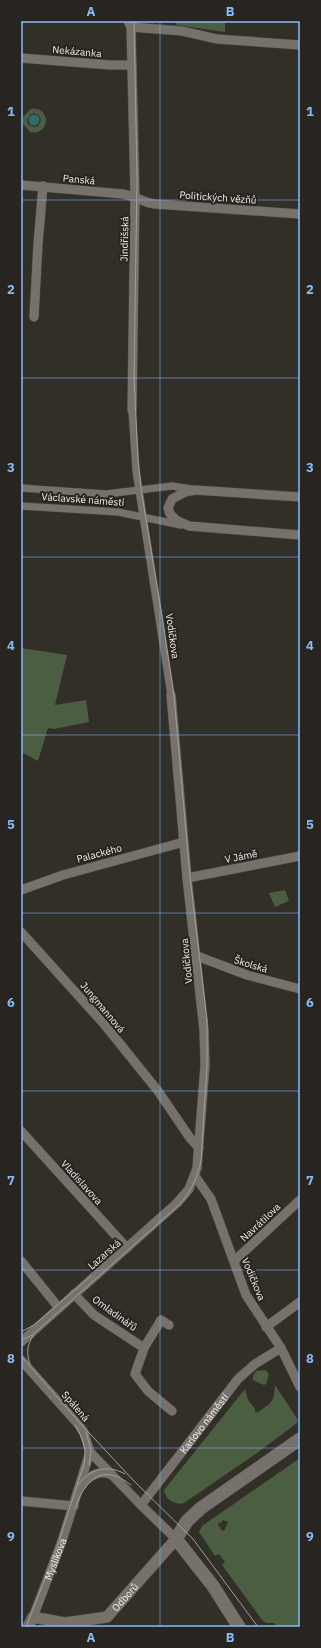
<svg xmlns="http://www.w3.org/2000/svg" width="321" height="1648" font-family="'IBM Plex Sans',sans-serif">
  <style>
    .green { fill: #4c5e41; fill-rule: evenodd }
    .water { fill: #316a70 }
    .lines { fill: none; stroke-linecap: round; stroke-linejoin: round }
    .pedestrian-casing { stroke: #4e4a45; stroke-width: 8 }
    .minor-casing { stroke: #4e4a45; stroke-width: 10 }
    .tertiary-casing { stroke: #4e4a45; stroke-width: 12 }
    .secondary-casing { stroke: #4e4a45; stroke-width: 14 }
    .pedestrian { stroke: #76716a; stroke-width: 7 }
    .minor { stroke: #76716a; stroke-width: 9 }
    .tertiary { stroke: #76716a; stroke-width: 11 }
    .secondary { stroke: #76716a; stroke-width: 13 }
    .tram { stroke: #a29e99; stroke-width: 1 }
    .grid { fill: none; stroke: #86bbfb; stroke-width: 1; stroke-opacity: 0.55 }
    .labels { text-anchor: middle; stroke-width: 4; stroke-linejoin: round; paint-order: stroke }
    .street-label { font-size: 10px; fill: #f2efeb; stroke: #28241f }
    .neatline { fill: none; stroke: #86bbfb; stroke-width: 1.5 }
    .grid-label { font-size: 13px; text-anchor: middle; font-weight: bold; fill: #86bbfb }
  </style>
  <rect width="100%" height="100%" fill="#322e28"/>
  <path class="green" d="M176,21H225V32L176,25Z
    M31,109C39,108 44,111 46,119C46,128 40,134 30,132L23,124V117ZM34,113L38,115L41,120L38,126L34,127L28,124L27,120L30,115Z
    M21,648L67,655L55,705L86,700L89,722L54,729L48,728L38,761L21,752Z
    M285,890L289,901L275,907L269,893Z
    M265,1370L269,1374L266,1384L264,1385L253,1380V1376L256,1371Z
    M275,1385L298,1420L297,1423L257,1453L184,1503C175,1506 165,1499 164,1490L245,1389L248,1400L255,1409V1412C262,1412 256,1413 261,1410C273,1402 274,1400 275,1385Z
    M300,1458V1627H277L274,1623H267L263,1621L222,1565L225,1562L219,1554L215,1556L199,1532L202,1526ZM223,1520L228,1522L224,1531L220,1529L221,1527L218,1526L219,1522L221,1523Z"/>
  <path class="water" d="M28.5 120a5.5 5.5 0 1 1 11 0a5.5 5.5 0 1 1-11 0Z"/>
  <g class="lines">
    <defs>
      <path id="pedestrian" d="M132,410L136,471L171,695
        M21,488L106,494L172,486L192,489
        M21,506L118,512L181,525"/>
      <g id="minor">
        <path d="M128,21L131,27L135,197L132,410"/>
        <path d="M131,27L182,31L217,39L300,45"/>
        <path d="M21,58L110,65H132"/>
        <path d="M21,185L123,194C134,196 145,203 155,204L300,214"/>
        <path d="M34,317L38,244L43,186"/>
        <path d="M300,497L195,490L185,492L172,499L168,508L170,514L176,520L189,526L300,535"/>
        <path d="M187,878L300,856"/>
        <path d="M21,890L63,875L184,842"/>
        <path d="M21,932L104,1024L158,1091L190,1138L199,1148"/>
        <path d="M197,956L247,975L300,989"/>
        <path d="M21,1131L127,1248"/>
        <path d="M195,1176L211,1199L246,1295L281,1348L300,1387"/>
        <path d="M21,1261L59,1308"/>
        <path d="M234,1261L300,1200"/>
        <path d="M74,1294L94,1315L144,1348L161,1320L169,1325"/>
        <path d="M266,1327L300,1302"/>
        <path d="M21,1342L177,1203L189,1189L197,1168L205,1065L204,1030L187,878L171,695"/>
        <path d="M144,1348L135,1374L148,1391L172,1411"/>
        <path d="M21,1360L79,1425L84,1433L90,1452L141,1505L176,1539"/>
        <path d="M81,1486C88,1476 100,1469 112,1475"/>
        <path d="M21,1501L74,1506"/>
        <path id="s1" d="M141,1505L238,1379L255,1364L281,1348"/>
        <path id="s2" d="M33,1617L62,1541L90,1452"/>
      </g>
      <g id="tertiary">
        <path id="s3" d="M28,1627L33,1617L65,1623L107,1617L176,1539"/>
      </g>
      <path id="secondary" d="M239,1627L213,1586L176,1539L187,1521L201,1508L300,1439"/>
    </defs>
    <use href="#pedestrian" class="pedestrian-casing"/>
    <use href="#minor" class="minor-casing"/>
    <use href="#tertiary" class="tertiary-casing"/>
    <use href="#secondary" class="secondary-casing"/>
    <use href="#pedestrian" class="pedestrian"/>
    <use href="#minor" class="minor"/>
    <use href="#tertiary" class="tertiary"/>
    <use href="#secondary" class="secondary"/>
    <path class="tram" d="M21,1332L34,1325L91,1276
      M21,1340L31,1336L38,1330L179,1205C191,1192 197,1178 201,1161L207,1065V1020L190,877L174,696L162,616L141,489L138,459L134,377L137,179L134,21
      M21,1356L80,1423L133,1480L193,1539L258,1627
      M30,1364C26,1353 27,1344 34,1335
      M86,1432L91,1450L89,1465
      M78,1485C89,1469 108,1464 125,1474
      M75,1508C86,1478 103,1463 131,1485
      M26,1627L54,1556L84,1464C87,1449 83,1438 75,1425"/>
  </g>
  <path class="grid" d="M160,21V1627M21,200H300M21,378H300M21,557H300M21,735H300M21,913H300M21,1091H300M21,1270H300M21,1448H300"/>
  <g class="labels">
    <g class="street-label">
      <text transform="translate(77 51) rotate(5)" y="4">Nekázanka</text>
      <text transform="translate(79 179) rotate(5)" y="4">Panská</text>
      <text transform="translate(218 197) rotate(4)" y="4">Politických vězňů</text>
      <text transform="translate(124 239) rotate(-89)" y="4">Jindřišská</text>
      <text transform="translate(83 499) rotate(4)" y="4">Václavské náměstí</text>
      <text transform="translate(173 636) rotate(82)" y="4">Vodičkova</text>
      <text transform="translate(99 853) rotate(-15)" y="4">Palackého</text>
      <text transform="translate(241 856) rotate(-11)" y="4">V Jámě</text>
      <text transform="translate(186 961) rotate(-96)" y="4">Vodičkova</text>
      <text transform="translate(251 964) rotate(17)" y="4">Školská</text>
      <text transform="translate(103 1007) rotate(50)" y="4">Jungmannová</text>
      <text transform="translate(82 1182) rotate(48)" y="4">Vladislavova</text>
      <text transform="translate(260 1222) rotate(-43)" y="4">Navrátilova</text>
      <text transform="translate(104 1254) rotate(-41)" y="4">Lazarská</text>
      <text transform="translate(254 1279) rotate(67)" y="4">Vodičkova</text>
      <text transform="translate(115 1313) rotate(36)" y="4">Omladinářů</text>
      <text transform="translate(76 1406) rotate(49)" y="4">Spálená</text>
      <text dy="4" stroke="none"><textPath href="#s1" startOffset="103">Karlovo náměstí</textPath></text>
      <text dy="4" stroke="none"><textPath href="#s2" startOffset="62">Myslíkova</textPath></text>
      <text dy="4" stroke="none"><textPath href="#s3" startOffset="113">Odborů</textPath></text>
    </g>
  </g>
  <rect width="321" height="1648" fill="none" stroke="#28241f" stroke-width="44"/>
  <rect x="22" y="22" width="277" height="1604" class="neatline"/>
  <g class="grid-label">
    <text x="91" y="16">A</text>
    <text x="230" y="16">B</text>
    <text x="11" y="116">1</text>
    <text x="310" y="116">1</text>
    <text x="11" y="294">2</text>
    <text x="310" y="294">2</text>
    <text x="11" y="472">3</text>
    <text x="310" y="472">3</text>
    <text x="11" y="650">4</text>
    <text x="310" y="650">4</text>
    <text x="11" y="829">5</text>
    <text x="310" y="829">5</text>
    <text x="11" y="1007">6</text>
    <text x="310" y="1007">6</text>
    <text x="11" y="1185">7</text>
    <text x="310" y="1185">7</text>
    <text x="11" y="1363">8</text>
    <text x="310" y="1363">8</text>
    <text x="11" y="1541">9</text>
    <text x="310" y="1541">9</text>
    <text x="91" y="1642">A</text>
    <text x="230" y="1642">B</text>
  </g>
</svg>
